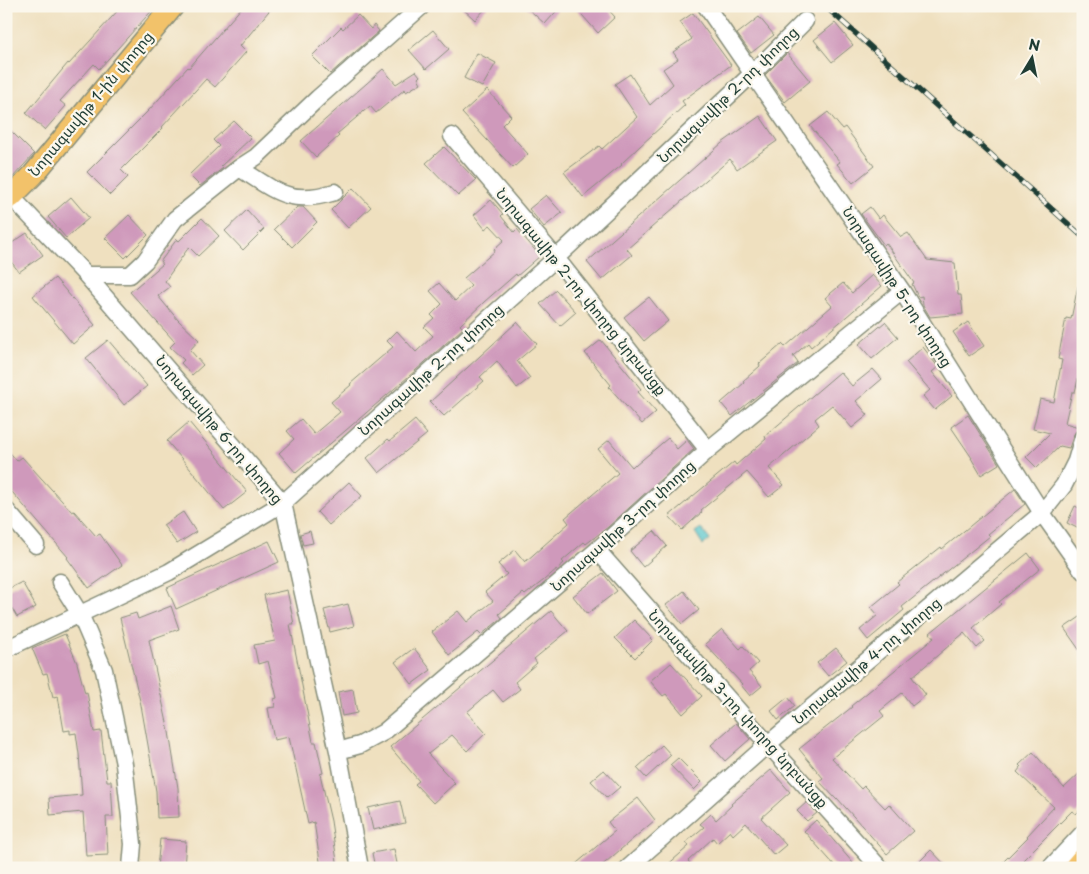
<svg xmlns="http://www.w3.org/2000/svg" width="1089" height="874" font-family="'Playpen Sans','Noto Sans Armenian',sans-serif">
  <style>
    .water { fill: #58c6cc; stroke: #3c8280 }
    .building { fill: #cf99bb }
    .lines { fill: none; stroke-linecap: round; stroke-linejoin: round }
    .minor-casing { stroke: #878e7a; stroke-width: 19 }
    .major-casing { stroke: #878e7a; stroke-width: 24 }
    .highway-casing { stroke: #878e7a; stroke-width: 28 }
    .minor { stroke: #fff; stroke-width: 16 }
    .major { stroke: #f2c26a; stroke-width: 21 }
    .highway { stroke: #f2c26a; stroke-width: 25 }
    .rail-casing { stroke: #1f3d34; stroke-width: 5.5 }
    .rail { stroke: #fbf7ec; stroke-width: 4; stroke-dasharray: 11; stroke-linecap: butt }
    .labels { text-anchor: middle; stroke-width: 4.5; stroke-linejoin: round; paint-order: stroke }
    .street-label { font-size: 15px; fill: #1f3d34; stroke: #fbf7ec }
  </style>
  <rect width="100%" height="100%" fill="#fbf7ec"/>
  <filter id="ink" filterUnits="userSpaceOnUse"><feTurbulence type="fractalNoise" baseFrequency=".02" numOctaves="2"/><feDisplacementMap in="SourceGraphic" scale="10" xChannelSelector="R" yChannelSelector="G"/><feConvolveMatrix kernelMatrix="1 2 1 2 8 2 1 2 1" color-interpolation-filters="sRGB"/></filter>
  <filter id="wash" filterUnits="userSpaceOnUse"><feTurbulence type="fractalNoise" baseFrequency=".0096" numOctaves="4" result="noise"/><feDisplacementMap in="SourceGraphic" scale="20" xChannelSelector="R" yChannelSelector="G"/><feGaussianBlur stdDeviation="1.12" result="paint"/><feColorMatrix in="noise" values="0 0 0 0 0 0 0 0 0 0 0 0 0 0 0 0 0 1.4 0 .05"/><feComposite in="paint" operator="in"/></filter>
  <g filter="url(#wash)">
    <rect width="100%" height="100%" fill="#efe0bf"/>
    <path class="water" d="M701,528L710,540L703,545L695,532Z"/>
    <g id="blocks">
      <path class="building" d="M122,6H156L99,69L94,64L60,101L66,106L45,130L26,113L68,63L69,64Z
        M243,6H273L240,46L246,52L215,87L206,79L162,127L163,128L121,170L128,177L110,195L87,172L149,110L188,67L189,68Z
        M460,6H488L475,20Z
        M525,6H561L545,24Z
        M574,6H605L615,17L598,33Z
        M693,13L731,65L682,101L685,105L640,146L621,164L622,165L583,197L564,172L599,146L602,149L637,117L615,84L630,74L650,105L673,84L663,69L678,59L673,52L692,39L680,22Z
        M358,15L371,29L374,25L379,31L330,74L312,56L341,27L343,29Z
        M759,17L774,35L751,53L737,34Z
        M835,23L853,45L832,62L814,40Z
        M433,30L449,49L426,69L409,50Z
        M477,53L496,63L482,87L464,78Z
        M787,53L810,81L785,102L765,75Z
        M383,69L396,84L416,71L420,76L418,78L421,83L406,92L405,89L376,113L370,106L337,134L339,136L316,157L301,141Z
        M487,90L511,116L502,125L528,154L513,168L462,113Z
        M828,112L842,129L845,127L874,166L853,183L837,164L840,162L810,126Z
        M760,116L777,141L737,169L730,159L627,249L632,255L602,280L587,262L722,143Z
        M234,121L251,138L221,166L223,168L200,186L189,175L219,146L213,140Z
        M6,126L34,154L12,178L6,172Z
        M444,147L476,180L458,196L426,163Z
        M353,188L371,207L348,228L331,210Z
        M546,195L562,213L544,227L529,209Z
        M71,197L89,218L66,238L48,217Z
        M491,200L503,214L501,216L514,232L517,229L540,256L517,276L516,274L484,302L460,325L463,328L415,371L296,473L279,453L294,439L287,431L301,419L314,434L340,412L331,402L351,385L350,384L393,347L387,341L397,331L416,352L433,336L424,327L434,318L431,315L442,304L430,291L439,283L455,301L471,286L464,278L495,251L494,249L504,240L490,225L485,229L474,215Z
        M297,207H303L317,222L292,247L274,229Z
        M870,207L879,219L883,215L901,237L908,233L927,260L955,263L958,295H961L963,314L930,317L923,305L922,296L918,297L912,284L914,283L886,243L884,245L861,214Z
        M247,210L264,229L243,250L225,231Z
        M129,215L148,235L125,258L105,238Z
        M202,218L219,236L198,256L189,247L165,281L170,287L158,296L178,320L199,340L190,350L203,365L192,375L181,363L184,360L170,347L175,342L130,292L163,264L160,262L177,239L179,241Z
        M27,233L43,255L19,272L6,255V247Z
        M872,275L882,286L811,347L808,343L793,356L798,363L732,416L721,403L744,383L743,381L760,366L759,364L782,344L785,347L832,306L825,298L843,283L852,293Z
        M55,278L95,325L73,344L33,296Z
        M1078,286H1083V357L1075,392H1072L1065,423L1079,427L1074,434L1069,448L1060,446L1037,468L1026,457L1050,433L1033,429L1040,399L1054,402L1062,360L1058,359L1066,318L1071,319Z
        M556,290L576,312L560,326L540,304Z
        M649,297L668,321L644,341L624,317Z
        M517,322L537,344L517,361L530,378L517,388L497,361L480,377L484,381L444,416L430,402Z
        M885,322L898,337L872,359L859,344Z
        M968,322L984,346L969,356L953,332Z
        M108,340L147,386L124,405L86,358Z
        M601,340L641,389L638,392L656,412L642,424L609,387L611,385L585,353Z
        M923,347L938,367L932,372L952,396L935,410L923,396L930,390L906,362Z
        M873,369L882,379L856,401L868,415L852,428L832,405L815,419L819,425L769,468L784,485L769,497L747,472L701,510L702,512L682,530L669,516L734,462L736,465L766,439L765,436L840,372L852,386Z
        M968,415L999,464L981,475L971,458H972L951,427Z
        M415,420L427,434L379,473L367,458L388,439L390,441Z
        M189,422L247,492L224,510L167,441Z
        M668,438L677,449L687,440L694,449L608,527L586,544L584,542L562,561L564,563L544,580L525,595L523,593L499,614L502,618L481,635L478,632L449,655L432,632L458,611L467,622L493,601L485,592L507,574L498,564L515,550L525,562L569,523L565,518L618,473L598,449L609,440L632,467L635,464L636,465Z
        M6,448L17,461L22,457L72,512L74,511L96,536L100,534L122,565L89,588L67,558L68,557L6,485Z
        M349,482L362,496L329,525L317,512Z
        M1015,489L1025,504L988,534L990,536L902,607L904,610L868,640L860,630L878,615L871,607L899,584L897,582L941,547L942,549Z
        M1075,506L1083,510V531L1067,523Z
        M183,512L196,532L177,544L163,525Z
        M310,531L313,543L303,545L300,534Z
        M654,531L667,546L643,567L630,551Z
        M269,541L279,562L176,609L167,588Z
        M1028,553L1040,569L999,602L1001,604L973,628L985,641L977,648L964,633L912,677L926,695L912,706L902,693L880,711L884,716L832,758L861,789L864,786L885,808L889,804L913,831L887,854L837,798L836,799L819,781L823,778L799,749L852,707L851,706L934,638L930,633Z
        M603,573L617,591L587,614L573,596Z
        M22,582L36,607L17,617L6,598V590Z
        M287,590L294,624H290L313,742H316L323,773L320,774L331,821L338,868H321L314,822L308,824L289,737L274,740L268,708L275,707L274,699L277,698L268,661L258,664L254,645L275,641L264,595Z
        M684,591L699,610L682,624L666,605Z
        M348,604L354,626L330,632L324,610Z
        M171,606L179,629L149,640L169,732L178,788L179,817L157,818L156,791L141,705L120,618L136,613L138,619Z
        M551,611L568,631L534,659L537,663L515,682L520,689L503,702L493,690L467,712L486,733L467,751L452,735L428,754L455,783L433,803L415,784L419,781L390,747Z
        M1083,615V655L1064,628Z
        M634,620L653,640L635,658L615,638Z
        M722,629L740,649L743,646L758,663L749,671L762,686L750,696L741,685L742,684L705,644Z
        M65,634L77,663L85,693L87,692L94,732L101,731L107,781H111L113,817H106L108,855L86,856L83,812L50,815L49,798L82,795L79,754L76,733L70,734V730L64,731L58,696L53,697L47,673L43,674L32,648Z
        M414,648L431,670L412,684L395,662Z
        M836,648L847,661L828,676L817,663Z
        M671,663L702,696L683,714L666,694L663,696L650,681Z
        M353,689L357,713L342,716L338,692Z
        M788,697L795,706L778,720L771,711Z
        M736,723L750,739L725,761L711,745Z
        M662,745L671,755L646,778L637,768Z
        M1033,752L1064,788L1083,770V807L1076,814L1072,811L1015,868H997L1028,837L1027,836L1054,807L1017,772L1021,767L1019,765Z
        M678,758L702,782L694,790L670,765Z
        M604,770L620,787L607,798L591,781Z
        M771,770L790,792L761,818L786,845L774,855L746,823L733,835L730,831L717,843L713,838L688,861L694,868H664L689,846L686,842L704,827L700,824L711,814L716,820L732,805L731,804Z
        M638,798L655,820L599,868H571L615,831L608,822Z
        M400,801L405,823L373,830L368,808Z
        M807,802L817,813L807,821L797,811Z
        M816,820L853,863L847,868H837L804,831Z
        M160,839L186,841L184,868H157Z
        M394,849L398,868H375L372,853Z
        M931,850L948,868H913Z"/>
    </g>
  </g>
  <g filter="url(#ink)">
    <use href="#blocks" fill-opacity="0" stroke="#878e7a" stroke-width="1"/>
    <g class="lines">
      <defs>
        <path id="minor" d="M706,6L902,291L1042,513L1083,571
          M452,136L556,258L708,450
          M239,168C276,191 289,206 335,192
          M6,191L86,275L283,503L338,751L360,868
          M86,275H130L145,261L175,219L239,168L256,157L318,98L422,6
          M6,510L36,545
          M597,550L768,744L880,868
          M60,582L80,614L104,670L124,764L133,844L131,868
          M6,649L169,572L283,503L556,258L753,73L805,21
          M338,751L360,745L384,732L597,550L708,450L902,291
          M628,868L768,744L1042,513L1064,485L1076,461L1083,437
          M1050,868L1083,833"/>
        <path id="major" d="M6,199L11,197L33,175L173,6"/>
        <path id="highway" d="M1077,868L1083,861"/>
      </defs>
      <use href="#minor" class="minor-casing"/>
      <use href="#major" class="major-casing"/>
      <use href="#highway" class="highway-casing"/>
      <use href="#minor" class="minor"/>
      <use href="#major" class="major"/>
      <use href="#highway" class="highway"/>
      <defs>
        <path id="rail" d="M825,6L1083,237"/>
      </defs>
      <use href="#rail" class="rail-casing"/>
      <use href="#rail" class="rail"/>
    </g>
  </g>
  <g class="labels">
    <g class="street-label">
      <text transform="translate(728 95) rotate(-44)" y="5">Նորագավիթ 2-րդ փողոց</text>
      <text transform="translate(91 104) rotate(-50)" y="5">Նորագավիթ 1-ին փողոց</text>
      <text transform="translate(897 287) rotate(57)" y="5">Նորագավիթ 5-րդ փողոց</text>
      <text transform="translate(581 292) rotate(51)" y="5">Նորագավիթ 2-րդ փողոց նրբանցք</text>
      <text transform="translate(431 370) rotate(-42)" y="5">Նորագավիթ 2-րդ փողոց</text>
      <text transform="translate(219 430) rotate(50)" y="5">Նորագավիթ 6-րդ փողոց</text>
      <text transform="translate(623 526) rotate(-42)" y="5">Նորագավիթ 3-րդ փողոց</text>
      <text transform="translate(867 661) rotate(-40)" y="5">Նորագավիթ 4-րդ փողոց</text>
      <text transform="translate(738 709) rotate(48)" y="5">Նորագավիթ 3-րդ փողոց նրբանցք</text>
    </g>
  </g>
  <rect width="1089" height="874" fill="none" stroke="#fbf7ec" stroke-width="25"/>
  <g transform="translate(1032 58) rotate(10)" stroke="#fbf7ec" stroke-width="4" paint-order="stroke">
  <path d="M0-4L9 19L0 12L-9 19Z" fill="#1f3d34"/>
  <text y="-8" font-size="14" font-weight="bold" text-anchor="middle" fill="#1f3d34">N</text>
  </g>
</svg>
